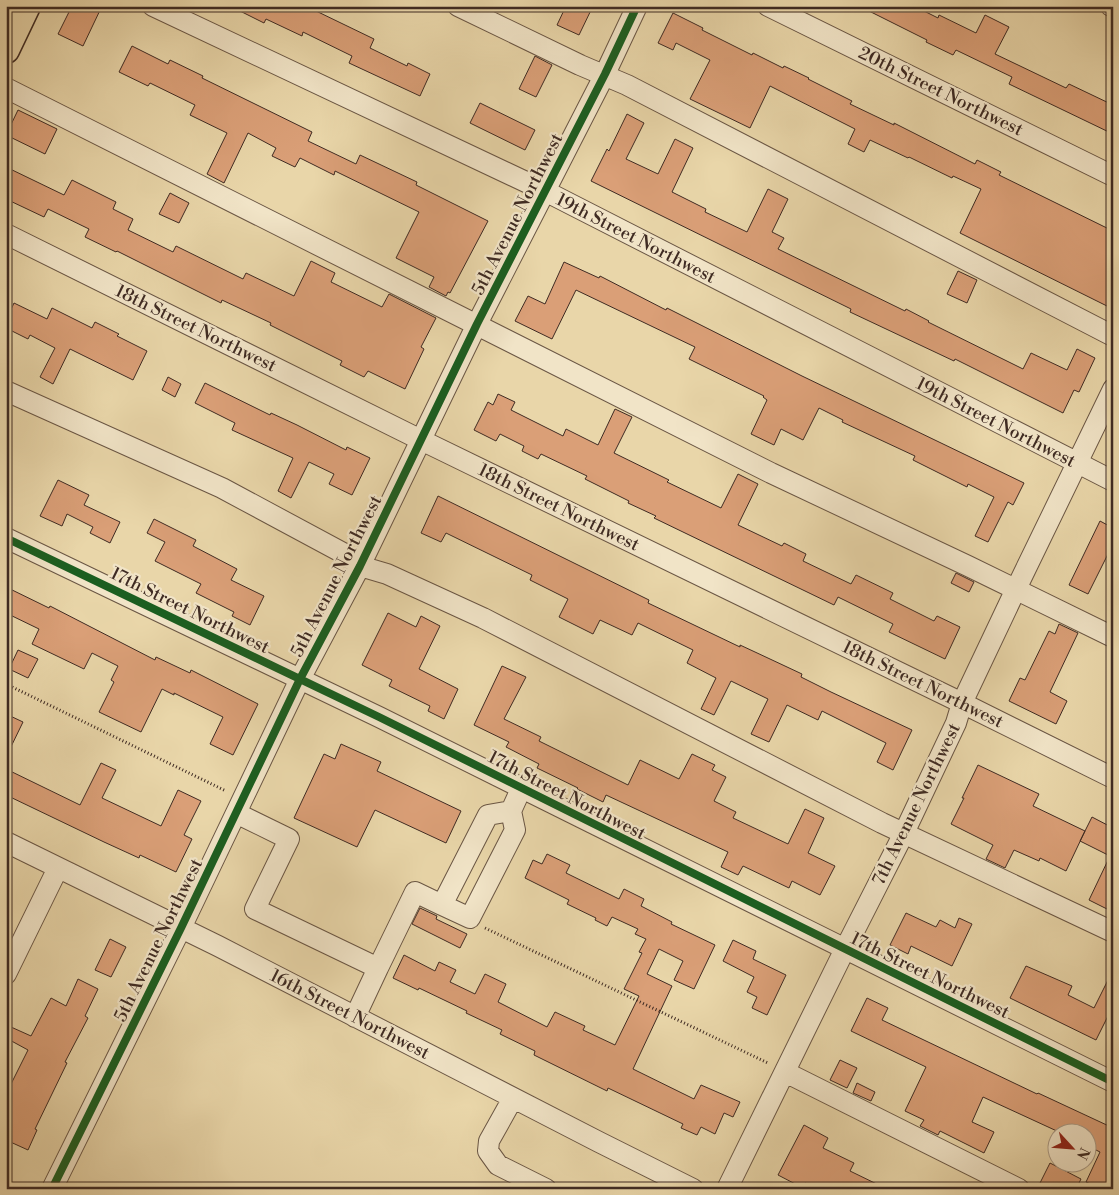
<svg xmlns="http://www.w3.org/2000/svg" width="1119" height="1195" font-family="'Libre Bodoni',serif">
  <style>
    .building { fill: #da9f77; stroke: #3f2b23 }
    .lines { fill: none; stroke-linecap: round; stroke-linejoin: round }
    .minor-casing { stroke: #6a5644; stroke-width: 22 }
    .major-casing { stroke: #3f2b23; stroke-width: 29 }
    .path { stroke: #3f2b23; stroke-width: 3; stroke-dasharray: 1 2.5; stroke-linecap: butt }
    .minor { stroke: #f1e4c7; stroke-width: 20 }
    .major { stroke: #e9d6a9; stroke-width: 26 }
    .cycleway-casing { stroke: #f1e4c7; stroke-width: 11 }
    .cycleway { stroke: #1b5e20; stroke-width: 8 }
    .labels { text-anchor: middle; stroke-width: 4.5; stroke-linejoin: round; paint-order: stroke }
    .street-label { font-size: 18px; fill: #3f2b23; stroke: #f1e4c7 }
  </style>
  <rect width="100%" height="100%" fill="#e9d6a9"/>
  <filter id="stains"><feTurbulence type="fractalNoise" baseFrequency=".004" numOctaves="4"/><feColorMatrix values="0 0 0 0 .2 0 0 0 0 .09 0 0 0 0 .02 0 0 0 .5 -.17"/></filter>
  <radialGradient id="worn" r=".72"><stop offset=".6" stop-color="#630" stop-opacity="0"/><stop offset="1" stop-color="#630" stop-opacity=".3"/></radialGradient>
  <path class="building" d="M72,6H102L83,46L58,34Z
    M230,6H316L314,10L374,39L370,48L407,66L408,63L430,74L420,96L349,63L352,56L303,32L302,36L266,19L264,23Z
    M566,6H593L579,35L557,25Z
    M859,6H914L938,18L939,15L976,33L985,15L1009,27L995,54L1066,88L1069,84L1113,105V134L1009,84L1012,77L956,50L953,55L926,42L927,40Z
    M673,13L703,28L702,30L752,55L753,53L783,68L784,66L809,78L808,79L852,101L850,104L894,125V123L975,164L977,160L1001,172L999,175L1113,231V309L960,233L981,189L953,176L952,178L909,157L908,158L870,140L864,152L848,144L855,129L770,86L750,128L690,99L710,60L676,43L673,50L658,43Z
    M132,46L168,64L170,60L203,76L202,78L312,132L308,141L356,164L360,155L417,182L416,185L488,221L450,293L448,292L446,296L429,287L434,277L396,258L419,212L335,171L334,175L300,158L295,167L272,156L276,148L248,133L224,183L207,174L227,133L190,115L195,105L150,83L148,86L119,72Z
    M535,56L552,65L536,97L519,89Z
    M480,103L535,130L525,150L470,123Z
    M18,110L57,129L45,154L6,135Z
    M627,114L644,123L626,159L658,174L675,139L693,148L672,192L706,209L705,212L747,232L768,189L788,199L772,232L784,238L778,249L905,311L906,309L929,321L928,322L1023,369L1031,353L1067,370L1077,349L1095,358L1079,392L1074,390L1063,413L955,359L954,361L850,312L851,309L591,181L607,149L609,151Z
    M6,167L64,195L72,180L116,202L113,209L133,219L128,230L173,252L176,246L243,279L246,273L294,296L311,261L335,273L331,282L382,307L389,294L436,318L421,347L424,349L405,389L368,371L364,377L340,365L342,361L270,325L271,323L222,300L221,303L117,251L116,252L85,237L89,229L48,209L44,217L6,199Z
    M170,193L189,203L179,223L159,214Z
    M564,262L599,278L600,276L666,310L667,308L802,376L1024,483L1013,505L1008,502L988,542L975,536L994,497L968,484L967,487L913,460L915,456L842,422L843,420L819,408L803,440L781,429L774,445L751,434L767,400L763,397L764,396L689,359L695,347L576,290L552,339L515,321L528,296L545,304Z
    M958,271L977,280L967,303L947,294Z
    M14,303L47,319L52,308L92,328L95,322L119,334L117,336L147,351L133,380L70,349L53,384L40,377L55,348L30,335L28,339L6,328V320Z
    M168,377L181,384L175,397L162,390Z
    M205,383L270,415L271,413L297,425L346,450L347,447L370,458L352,495L329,484L334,474L309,462L291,498L278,491L293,458L232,430L235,423L195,403Z
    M498,394L515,402L511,410L563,436L566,429L598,445L615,409L632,417L614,453L669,480L667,482L721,508L738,474L758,484L738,525L782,546L784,543L806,554L803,561L851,584L856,575L893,593L890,599L934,621L937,616L960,627L945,659L889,632L893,624L838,597L834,605L654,518L656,516L628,503L629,501L585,479L587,476L541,454L538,459L522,451L524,446L500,434L496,441L474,430L488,402L493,405Z
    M58,480L89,495L84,505L120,522L110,543L90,533L93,527L67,514L62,526L40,516Z
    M438,496L649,600L648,603L740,647V645L770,659L802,674L801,677L831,692L912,730L893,770L877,762L886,743L822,711L818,720L787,705L769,742L751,734L768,699L731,681L714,715L701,709L716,678L687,663L693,650L638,623L632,635L600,620L593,634L559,617L568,599L530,580L532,575L446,533L441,542L421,533Z
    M154,519L196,540L193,546L237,569L231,580L264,596L250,625L232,616L234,612L196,593L201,584L155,561L165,542L147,533Z
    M1100,521L1113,528V544L1088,594L1069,585Z
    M956,573L974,582L969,592L951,583Z
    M6,587L49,608L50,606L155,660L156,657L190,673L191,670L258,704L233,755L210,744L223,717L174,693V695L162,689L141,732L99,712L114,682L111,680L118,666L92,653L84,669L32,644L39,629L6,613Z
    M388,613L416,627L421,616L440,626L419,669L458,689L444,719L428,711L430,706L389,686L392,680L362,665Z
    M1059,624L1078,633L1050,692L1067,701L1056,724L1009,701L1020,678L1025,680L1049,631L1055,634Z
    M18,650L38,659L28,678L9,669Z
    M502,666L526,677L504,719L541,737L539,741L628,785L640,760L679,779L692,754L715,765L712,770L726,777L714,801L736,812L733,818L788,844L805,809L824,818L808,853L835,866L820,895L792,881L789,888L743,866L738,875L721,867L728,852L606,795L603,802L577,789L578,788L537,768L539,764L506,747L509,742L474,725Z
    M6,714L23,722L6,757Z
    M341,744L381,762L377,771L461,811L446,843L375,810L357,847L294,818L324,754L335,759Z
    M101,763L116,770L102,798L161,826L178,790L201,801L184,835L192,839L176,872L140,855L139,858L104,842L6,795V769L80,805Z
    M978,765L1039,794L1033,806L1085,831L1066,871L1040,858L1039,861L1014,850L1005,868L986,859L993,845L951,824L964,798H962Z
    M1092,817L1113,828V912L1089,900L1110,856L1080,841Z
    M547,854L570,865L566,873L619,899L624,889L644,899L641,906L672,922L671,924L715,945L694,989L674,980L683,961L659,949L647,974L672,986L633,1069L694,1099L701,1085L740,1102L733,1117L724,1113L715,1134L701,1127L697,1135L681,1128L683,1124L608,1088L607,1091L534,1055L535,1051L500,1034L502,1030L466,1013L467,1011L419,988L418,990L393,978L404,955L435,971L439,962L456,970L450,982L475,994L485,974L506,984L498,1002L547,1027L555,1012L585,1026L583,1030L615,1045L639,996L624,989L642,953L639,952L646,939L635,934L638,929L612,917L607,926L595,920L596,918L567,904L569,900L525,878L533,860L542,864Z
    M420,908L437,916L436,919L467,934L460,948L412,924Z
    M906,913L936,927L940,920L955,928L959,918L972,924L952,966L911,946L908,954L890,945Z
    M110,939L126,947L111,977L95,970Z
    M733,940L756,951L753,959L786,975L767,1015L752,1008L757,997L747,992L754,977L723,961Z
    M1026,966L1072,986L1068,995L1094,1008L1113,970V1006L1096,1040L1010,998Z
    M78,979L98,989L85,1016L88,1018L65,1062L67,1063L35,1129L37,1130L28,1150L6,1140V1094L28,1050L6,1038L11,1027L31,1036L51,998L66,1006Z
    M867,998L888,1008L882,1020L1037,1094L1038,1093L1111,1127L1113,1124V1189H1101L1086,1182L1100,1152L1086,1145V1132H1059L983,1097L972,1122L994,1132L984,1153L940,1131L938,1135L920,1126L924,1120L905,1111L926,1067L851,1031Z
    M840,1060L857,1068L847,1088L830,1080Z
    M857,1083L875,1092L871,1101L853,1093Z
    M804,1125L828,1138L823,1148L854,1163L850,1171L887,1189H817L805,1183L803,1188L778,1175Z
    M1050,1163L1081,1179L1076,1189H1037Z"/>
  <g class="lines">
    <defs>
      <path id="minor" d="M153,6L545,191L1113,481
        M458,6L580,65L627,85L1113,336
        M768,6L1113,176
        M1111,6L1113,7
        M6,88L771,473L968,566L1113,637
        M6,234L421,440L962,703L1113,778
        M6,391L222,488L343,553L360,566L387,574L483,618L882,823L1113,932
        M6,538L379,717L1113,1082
        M236,813L289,839L255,909L378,968L355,1017
        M6,842L218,946L599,1142L693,1189
        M442,905L470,918L515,830L511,811
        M378,968L415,892L442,905L488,815L511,811L521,789
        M6,974L58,868
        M785,1072L1019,1189
        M513,1098L489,1141L488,1151L498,1165L546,1189
        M52,1189L181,928L300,679L360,566L477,324L605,74L637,6
        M727,1189L845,949L904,833L956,723L962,703L1016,589L1113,389"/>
      <path id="major" d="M6,50L27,6"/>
    </defs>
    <use href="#minor" class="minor-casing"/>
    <use href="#major" class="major-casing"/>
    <path class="path" d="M6,684L226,791
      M485,928L768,1063
      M363,1189V1188"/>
    <use href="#minor" class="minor"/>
    <use href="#major" class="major"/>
    <defs>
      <path id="cycleway" d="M6,538L379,717L1113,1082
        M52,1189L181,928L300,679L360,566L477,324L605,74L637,6"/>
    </defs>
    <use href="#cycleway" class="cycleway-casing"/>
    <use href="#cycleway" class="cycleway"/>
  </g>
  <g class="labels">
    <g class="street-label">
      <text transform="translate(941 91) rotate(26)" y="6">20th Street Northwest</text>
      <text transform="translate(517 214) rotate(-63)" y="6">5th Avenue Northwest</text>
      <text transform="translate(636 238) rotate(27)" y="6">19th Street Northwest</text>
      <text transform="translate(196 328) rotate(26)" y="6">18th Street Northwest</text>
      <text transform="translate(996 422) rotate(27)" y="6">19th Street Northwest</text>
      <text transform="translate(559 507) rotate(26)" y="6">18th Street Northwest</text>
      <text transform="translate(336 576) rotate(-63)" y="6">5th Avenue Northwest</text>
      <text transform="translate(190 610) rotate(26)" y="6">17th Street Northwest</text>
      <text transform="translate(923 684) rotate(26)" y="6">18th Street Northwest</text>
      <text transform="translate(567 795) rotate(27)" y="6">17th Street Northwest</text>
      <text transform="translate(916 804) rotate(-64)" y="6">7th Avenue Northwest</text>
      <text transform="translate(158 940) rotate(-64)" y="6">5th Avenue Northwest</text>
      <text transform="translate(930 975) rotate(26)" y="6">17th Street Northwest</text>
      <text transform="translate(350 1014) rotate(27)" y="6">16th Street Northwest</text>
    </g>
  </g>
  <rect width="1119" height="1195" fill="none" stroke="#e9d6a9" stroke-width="25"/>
  <rect x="8" y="8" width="1104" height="1180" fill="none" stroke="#3f2b23" stroke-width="2.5"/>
  <rect x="12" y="12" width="1094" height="1170" fill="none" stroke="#3f2b23"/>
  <g transform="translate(1072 1148) rotate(116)"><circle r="24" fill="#f1e4c7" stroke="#aa9a85"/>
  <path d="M0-4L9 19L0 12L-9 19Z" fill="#8f2418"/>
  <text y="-8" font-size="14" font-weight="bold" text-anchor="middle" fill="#3f2b23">N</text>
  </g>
  <rect width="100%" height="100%" filter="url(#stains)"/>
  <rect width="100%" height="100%" fill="url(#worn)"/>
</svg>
